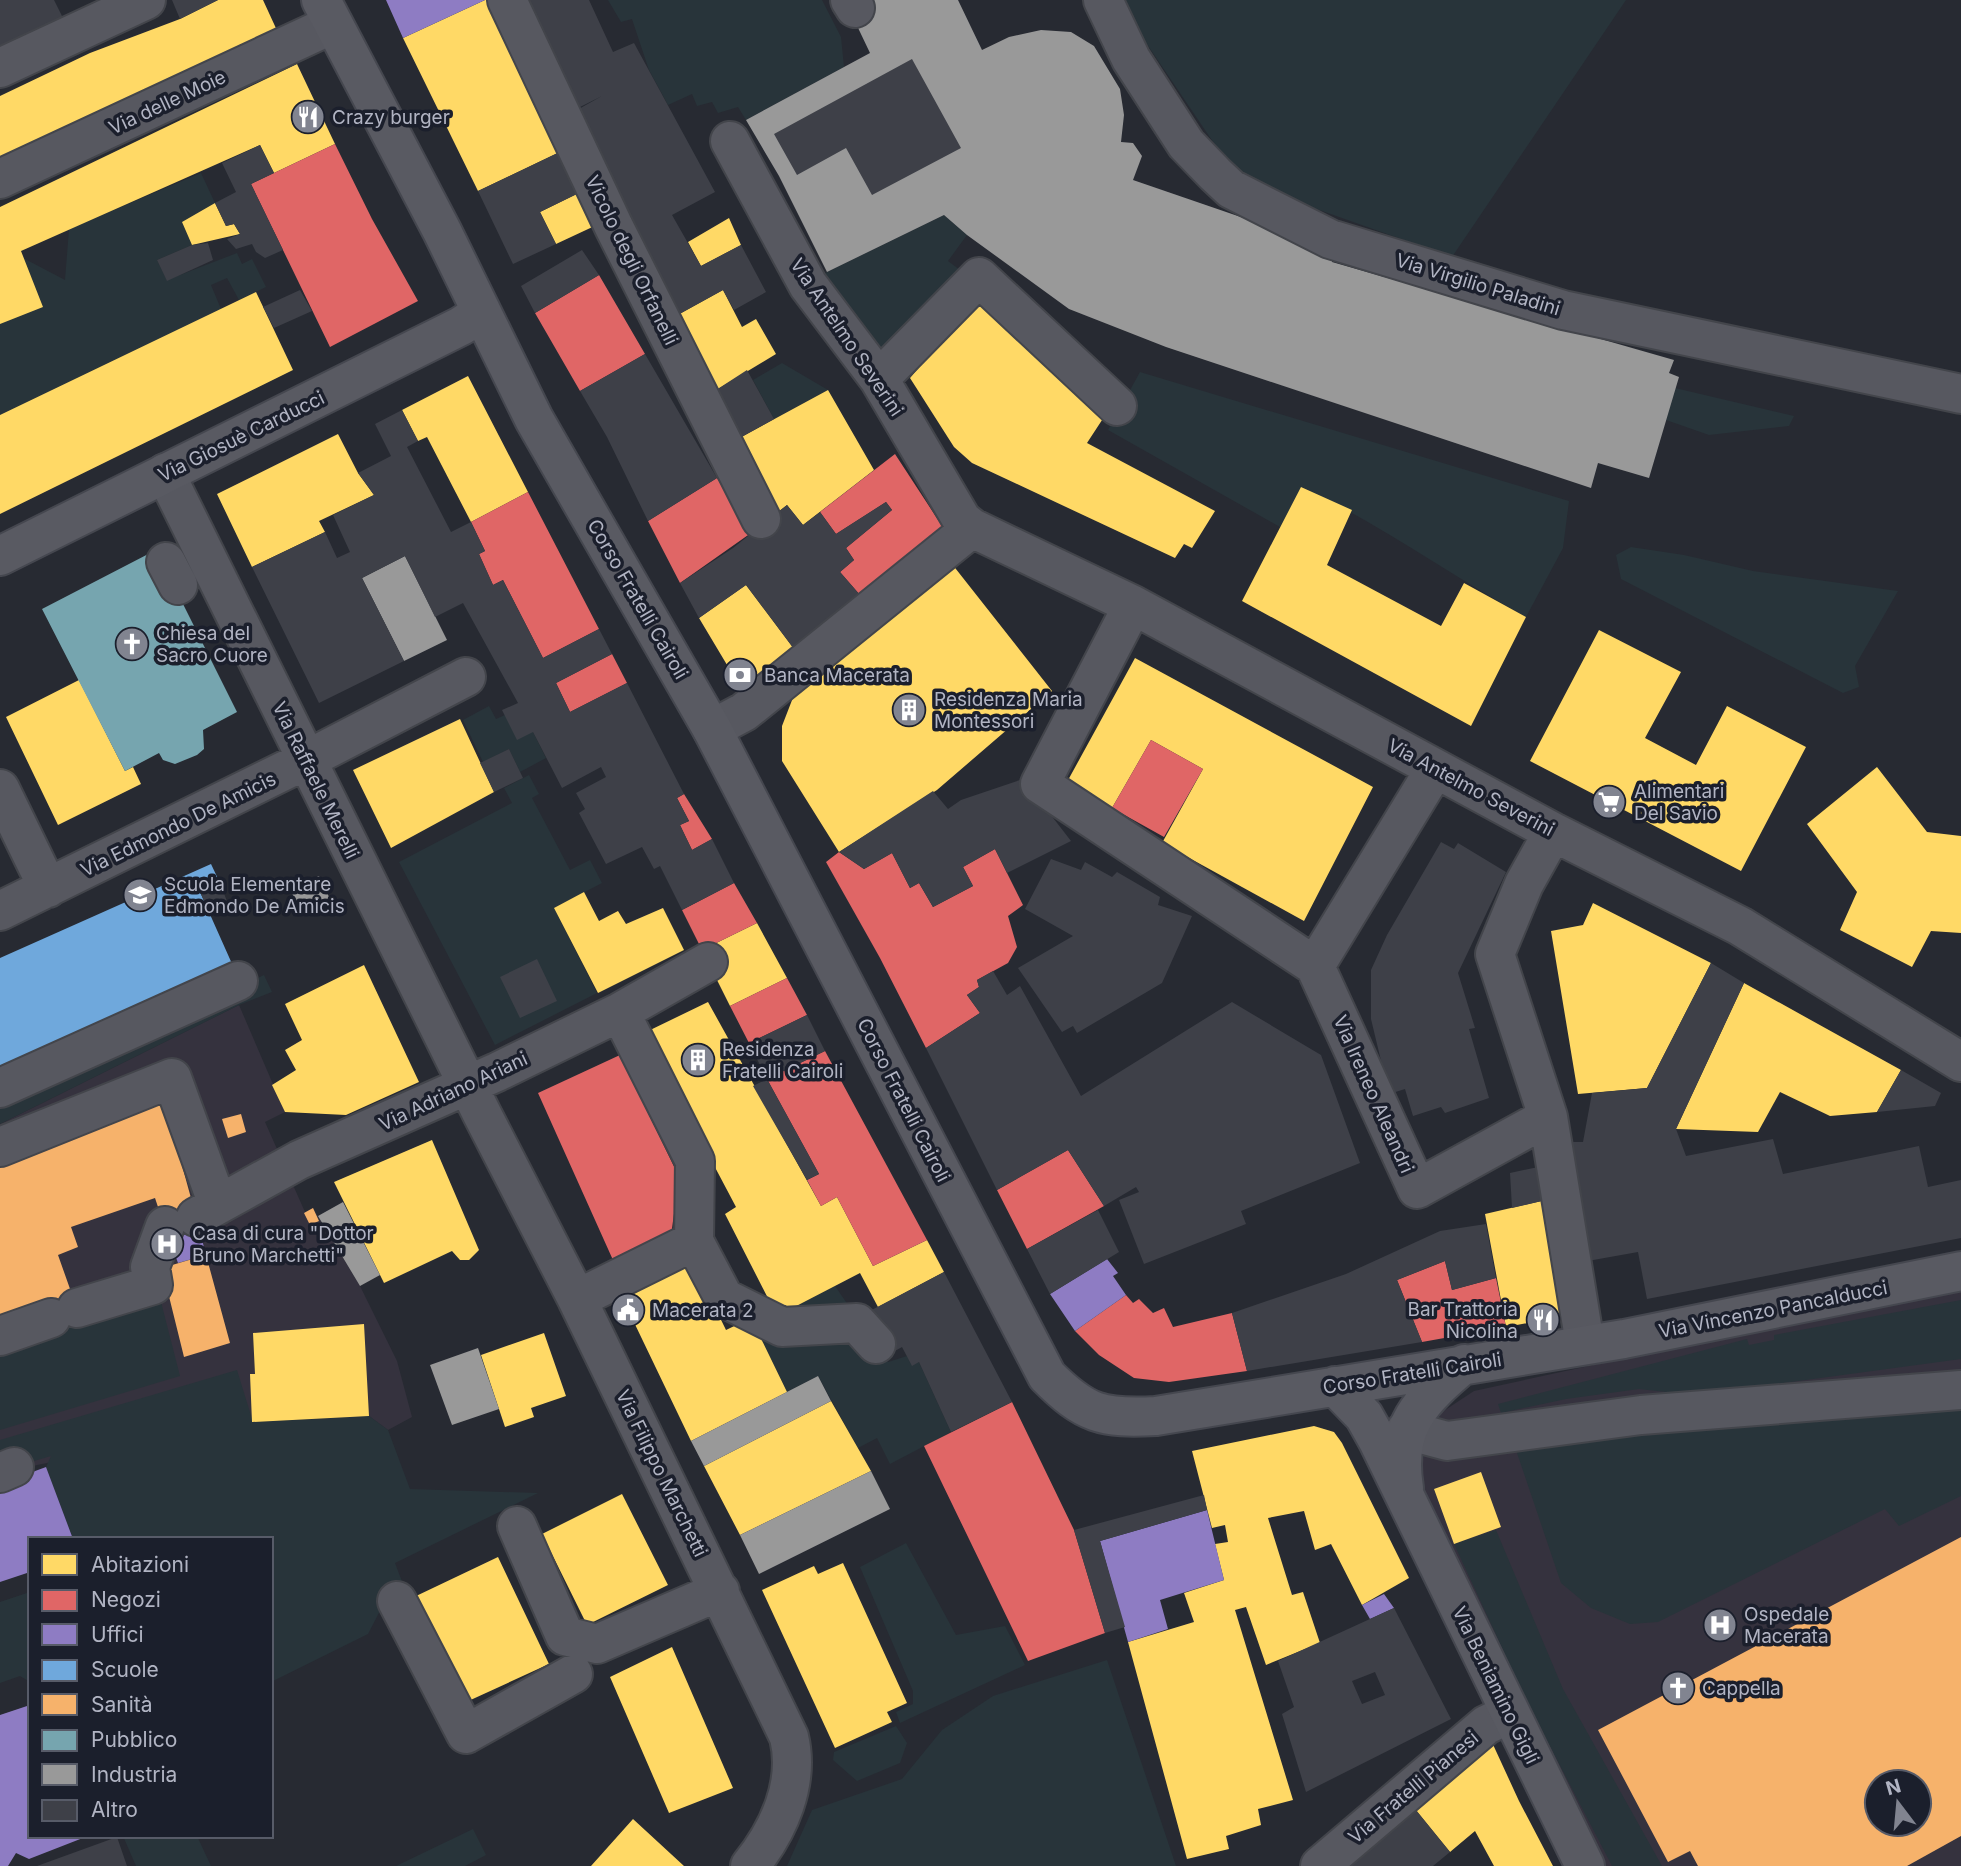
<svg xmlns="http://www.w3.org/2000/svg" width="1961" height="1866" font-family="Inter,sans-serif">
  <style>
    .medical { fill: #35323e; fill-rule: evenodd }
    .green { fill: #28343a }
    .homes { fill: #ffd966 }
    .shops { fill: #e06666 }
    .offices { fill: #8e7cc3 }
    .schools { fill: #6fa8dc }
    .health { fill: #f6b26b; fill-rule: evenodd }
    .public { fill: #76a5af }
    .industry { fill: #999 }
    .building { fill: #3e4048; fill-rule: evenodd }
    .lines { fill: none; stroke-linecap: round; stroke-linejoin: round }
    .minor-casing { stroke: #43454b; stroke-width: 42 }
    .major-casing { stroke: #45474f; stroke-width: 42 }
    .minor { stroke: #575860; stroke-width: 38 }
    .major { stroke: #595a62; stroke-width: 38 }
    .labels { text-anchor: middle; stroke-width: 7; stroke-linejoin: round; paint-order: stroke }
    .street-label { font-size: 19px; fill: #b1b4c3; stroke: #1b1f2c }
    .poi-label { font-size: 19px; fill: #b1b4c3; stroke: #1b1f2c; text-anchor: start }
  </style>
  <rect width="100%" height="100%" fill="#272a32"/>
  <path class="medical" d="M239,1005L285,1112L265,1122L305,1212L313,1208L360,1286L397,1361L412,1417L388,1430L369,1416L252,1422L37,1465L0,1477V1124Z
    M1961,1285V1866H1600L1426,1509L1420,1473L1427,1442L1442,1412L1474,1391ZM1877,1782H1919V1824H1877Z"/>
  <path class="green" d="M608,0H822L841,37L844,67L746,120L738,107L718,113L712,102L697,106L692,94L668,105L649,70L632,19L621,22Z
    M1117,0H1626L1452,257L1263,190L1228,164Z
    M201,173L215,203L182,222L192,245L157,260L167,280L237,253L242,264L252,259L266,287L239,300L227,278L211,285L221,309L0,415V324L23,258L65,280L69,229Z
    M944,215L967,235L948,261L968,276L876,359L819,276Z
    M782,363L828,390L774,419L753,380Z
    M1140,372L1569,501L1563,548L1526,617C1450,575 1380,524 1302,487L1280,527L1108,430Z
    M1675,388L1794,416L1789,426L1709,435L1666,420Z
    M1631,547L1684,555L1753,571L1898,591L1855,666L1859,687L1843,693L1621,579L1616,555Z
    M489,706L496,719L505,715L533,732L546,758L520,772L509,749L483,762L463,720Z
    M529,775L539,794L532,798L570,870L590,860L602,883L554,908L597,993L495,1045L399,862L512,803L504,788Z
    M264,975L272,992L239,1005L0,1124V1099Z
    M835,1286L855,1315L777,1316Z
    M159,1294L180,1376L0,1430V1344Z
    M1961,1300V1359L1694,1395L1639,1389L1566,1399L1501,1413L1498,1404L1747,1339L1749,1345L1774,1340V1335Z
    M751,1318L859,1331L888,1362L907,1356L912,1365L919,1362L951,1432L890,1464L877,1438L858,1448L818,1376L787,1392Z
    M237,1370L253,1422L369,1416L388,1430L410,1489L538,1493L395,1563L406,1592L383,1605L368,1634L271,1682V1539H73L46,1467L51,1456L24,1464L0,1455V1440Z
    M1961,1403V1496L1899,1526L1885,1509L1658,1622L1630,1624L1591,1608L1561,1583L1515,1447Z
    M1496,1530L1563,1689L1662,1866H1612L1527,1702L1454,1544Z
    M906,1543L956,1635L1005,1626L1025,1665L900,1723L896,1712L913,1704V1691L860,1567Z
    M30,1592V1682L20,1676L0,1683V1602Z
    M1107,1660L1176,1866H787L812,1810L902,1779L942,1730L993,1696Z
    M896,1726L907,1743L900,1763L857,1781L833,1760L834,1752Z
    M473,1829L486,1855L465,1866H396Z
    M123,1836H197L211,1866H136Z"/>
  <path class="homes" d="M218,0H263L280,37L0,162V96L90,53L180,19Z
    M485,0H498L566,149L478,191L403,38Z
    M297,64L335,144L274,173L260,145L21,251L43,307L0,324V207Z
    M585,190L601,223L556,244L540,212Z
    M215,203L226,226L234,224L240,234L192,245L182,222Z
    M729,218L741,245L701,266L688,242Z
    M723,290L742,327L756,319L776,354L713,392L674,317Z
    M256,292L293,370L0,514V415Z
    M976,300L1104,417L1087,443L1215,511L1192,548L1184,544L1175,558L972,463L954,447L910,378Z
    M468,376L528,492L471,522L427,437L418,441L402,410Z
    M828,390L874,470L803,525L787,505L778,512L736,440Z
    M338,434L358,473L374,495L319,521L325,532L252,567L217,494Z
    M1301,487L1352,510L1327,565L1441,626L1464,583L1526,617L1471,726L1242,601Z
    M952,564L1052,691L937,790L839,852L782,761V726L794,695L902,610L897,603Z
    M746,585L794,649L742,690L699,618Z
    M1599,630L1681,672L1645,738L1696,765L1727,706L1806,747L1741,871L1530,761Z
    M1135,658L1373,787L1304,921L1162,843L1203,769L1151,740L1112,808L1067,782Z
    M79,680L125,771L133,767L141,784L58,825L6,717Z
    M460,719L494,792L391,848L353,770Z
    M1877,767L1927,832L1961,836V933L1931,931L1912,967L1840,930L1857,892L1807,824Z
    M584,892L599,921L618,911L626,924L663,908L684,950L598,993L554,908Z
    M1593,903L1711,963L1647,1088L1578,1094L1551,931L1583,925Z
    M757,923L787,978L730,1006L702,950Z
    M364,965L419,1082L346,1115L285,1112L272,1085L296,1070L285,1050L302,1040L285,1004Z
    M1744,983L1901,1070L1877,1112L1830,1116L1780,1092L1758,1132L1676,1129Z
    M708,1002L821,1206L837,1197L873,1266L927,1240L944,1272L878,1307L860,1273L777,1316L725,1214L736,1207L644,1033Z
    M432,1140L479,1250L469,1260H460L452,1251L384,1283L334,1182Z
    M1546,1200L1566,1316L1506,1327L1485,1214Z
    M689,1254L726,1330L751,1318L787,1392L691,1441L618,1289Z
    M364,1324L369,1416L252,1422L250,1374H255L253,1333Z
    M544,1333L566,1396L531,1408L534,1417L505,1427L481,1355Z
    M831,1401L871,1471L740,1535L704,1466Z
    M1314,1426L1334,1432L1342,1443L1409,1578L1362,1605L1331,1544L1315,1550L1304,1511L1268,1518L1292,1595L1303,1592L1320,1643L1266,1665L1246,1607L1235,1610L1293,1800L1258,1809L1261,1825L1226,1836L1229,1849L1187,1859L1128,1642L1194,1622L1184,1593L1224,1580L1215,1544L1228,1542L1225,1525L1212,1528L1192,1451Z
    M1481,1472L1501,1527L1454,1544L1434,1489Z
    M622,1494L668,1585L587,1625L542,1534Z
    M498,1557L549,1664L464,1703L414,1597Z
    M843,1563L907,1703L887,1712L892,1722L835,1748L762,1590L814,1566L818,1574Z
    M672,1647L733,1788L669,1813L610,1677Z
    M1490,1738L1519,1801L1553,1866H1494L1475,1831L1450,1852L1411,1804Z
    M633,1819L684,1866H591Z"/>
  <path class="shops" d="M335,144L372,219L418,301L330,347L251,184Z
    M599,275L645,354L580,391L535,313Z
    M895,454L944,529L860,595L840,572L854,560L846,548L892,510L886,502L836,534L820,512Z
    M717,478L751,533L680,583L648,521Z
    M528,492L599,629L543,658L503,580L493,585L479,554L485,551L471,522Z
    M612,654L627,683L570,712L556,683Z
    M1151,740L1203,769L1164,837L1112,808Z
    M684,794L712,839L692,850L680,825L689,821L677,798Z
    M995,849L1023,905L1008,916L1017,947L1008,963L977,980L979,987L967,995L980,1013L926,1048L880,958L826,862L839,852L864,869L892,853L910,888L919,883L933,907L973,886L963,867Z
    M734,883L757,923L702,950L682,910Z
    M787,978L807,1015L749,1043L730,1006Z
    M825,1051L927,1240L873,1266L837,1197L821,1206L807,1180L819,1174L767,1079Z
    M620,1055L679,1177L670,1243L617,1269L538,1093Z
    M1068,1150L1104,1206L1027,1249L997,1190Z
    M1445,1261L1452,1290L1496,1278L1506,1327L1422,1342L1397,1280Z
    M1126,1295L1133,1303L1139,1299L1153,1313L1164,1308L1173,1327L1232,1313L1247,1371L1169,1382L1134,1378L1099,1355L1075,1331Z
    M1012,1402L1074,1530L1105,1633L1028,1661L924,1446Z"/>
  <path class="offices" d="M386,0H485L403,38Z
    M194,1209L206,1255L178,1263L162,1219Z
    M1107,1259L1118,1273L1113,1276L1126,1295L1075,1331L1050,1294Z
    M46,1467L73,1539H30V1572L0,1582V1484Z
    M1207,1510L1224,1580L1160,1600L1168,1629L1128,1642L1100,1541Z
    M1384,1594L1394,1608L1370,1619L1362,1605Z
    M30,1705V1836H88L29,1859L16,1853L8,1866H0V1715Z"/>
  <path class="schools" d="M211,864L220,883L200,892L233,966L0,1070V958Z"/>
  <path class="health" d="M164,1100L194,1209L162,1219L155,1198L71,1227L78,1247L58,1255L75,1303L0,1328V1158Z
    M241,1114L246,1132L228,1138L222,1119Z
    M313,1208L319,1221L310,1225L304,1213Z
    M206,1255L230,1343L184,1357L162,1268Z
    M1961,1537V1836L1907,1866H1698L1690,1851L1668,1862L1598,1730ZM1877,1782H1919V1824H1877Z"/>
  <path class="public" d="M156,550L237,712L203,730L204,749L197,755L175,764L163,760L159,753L125,771L42,609Z"/>
  <path class="industry" d="M872,0H958L982,50L1009,37L1041,30L1071,32L1094,46L1120,89L1124,115L1121,142L1133,143L1142,156L1133,180L1334,249L1332,262L1674,360L1669,373L1679,377L1649,478L1598,463L1591,488L1166,347L1069,309L967,235L944,215L827,272L779,176L746,120L870,53L850,11Z
    M405,556L447,640L404,661L362,578Z
    M319,876L330,899L301,912L290,889Z
    M343,1202L380,1275L360,1286L318,1216Z
    M478,1348L499,1409L452,1425L430,1365Z
    M818,1376L831,1401L704,1466L691,1441Z
    M871,1471L890,1509L759,1574L740,1535Z"/>
  <path class="building" d="M0,0H54L66,24L0,55Z
    M172,0H218L180,19Z
    M516,0H589L613,52L634,43L715,192L672,215L701,266L741,245L766,292L734,310L723,290L674,317L568,115L602,96L566,114Z
    M912,59L961,148L872,195L846,148L797,175L774,134Z
    M260,145L274,173L251,184L283,250L265,258L256,252L252,244L236,249L227,239L240,234L234,224L226,226L215,203L236,192L222,163Z
    M566,149L585,190L540,212L556,244L513,264L478,191Z
    M208,243L213,260L167,281L157,260L192,245Z
    M582,250L599,275L535,313L521,286Z
    M300,290L312,311L274,328L263,307Z
    M645,354L717,478L648,521L607,437L580,391Z
    M747,370L774,419L736,440L713,392Z
    M402,410L418,441L407,447L451,532L471,522L485,551L479,554L493,585L503,580L543,658L599,629L612,654L556,683L570,712L627,683L684,794L677,798L689,821L680,825L692,850L712,839L734,883L682,910L660,866L654,869L642,847L606,864L579,813L585,809L576,793L606,777L601,767L562,788L533,732L517,740L502,710L518,703L463,603L435,617L405,556L362,578L404,661L319,703L252,567L325,532L337,558L350,552L333,515L374,495L358,473L391,456L375,424Z
    M886,502L892,510L846,548L854,560L840,572L860,595L794,649L746,585L699,618L680,583L733,548L787,505L803,525L820,512L836,534Z
    M509,749L523,778L494,792L480,763Z
    M1023,779L1071,841L1007,873L995,849L963,867L973,886L933,907L919,883L910,888L892,853L864,869L839,852L933,791L948,809L961,800Z
    M1441,842L1454,849L1458,843L1506,872L1458,973L1475,1028L1469,1029L1489,1098L1445,1113L1441,1107L1413,1116L1405,1089L1389,1094L1371,1019V970L1387,935Z
    M1051,859L1081,870L1085,862L1112,877L1117,872L1160,897L1158,905L1192,916L1162,983L1077,1033L1073,1026L1062,1032L1018,968L1073,936L1025,909Z
    M220,883L228,904L209,912L200,892Z
    M537,959L557,1001L520,1018L500,977Z
    M1711,963L1744,983L1676,1129L1686,1156L1773,1139L1783,1174L1919,1146L1928,1187L1961,1180V1238L1647,1299L1638,1252L1582,1262L1567,1142H1583L1592,1093L1647,1088Z
    M993,971L1007,995L1020,986L1081,1096L1232,1002L1321,1055L1360,1163L1241,1211L1246,1224L1144,1264L1119,1200L1139,1192L1136,1187L1104,1206L1068,1150L997,1190L926,1048L980,1013L967,995L979,987L977,980Z
    M807,1015L825,1051L767,1079L749,1043Z
    M1901,1070L1941,1093L1935,1106L1877,1112Z
    M767,1079L819,1174L807,1180L753,1086Z
    M1543,1166L1546,1200L1512,1208L1510,1173Z
    M1098,1210L1119,1252L1050,1294L1027,1249Z
    M1486,1224L1496,1278L1452,1290L1445,1261L1397,1280L1422,1342L1247,1371L1232,1313L1346,1274L1440,1231Z
    M944,1272L1012,1402L951,1432L919,1362L912,1366L902,1347L886,1356L864,1314Z
    M1204,1495L1207,1510L1100,1541L1125,1627L1105,1633L1074,1530Z
    M1394,1608L1451,1719L1306,1792L1282,1714L1294,1707L1278,1661ZM1375,1672L1385,1695L1362,1704L1352,1681Z
    M1411,1804L1450,1852L1433,1866H1334Z
    M117,1837L127,1866H37Z"/>
  <g class="lines">
    <defs>
      <path id="minor" d="M507,0L614,227L761,519
        M850,0L855,8
        M1103,0L1131,59L1186,144L1215,174L1231,189L1330,239L1563,310L1961,394
        M0,68L146,0
        M730,141L808,285L879,379L962,520L972,528L1133,605L1553,832L1740,926L1961,1062
        M0,179L333,24
        M879,379L979,277L1117,406
        M165,473L482,1114L577,1299L789,1737C800,1783 779,1830 750,1866
        M166,562L178,585
        M1133,605L1040,784L1315,966L1417,1189L1548,1117L1495,954L1524,884L1553,832
        M712,729L744,712L972,528
        M0,789L48,888
        M0,911L306,760L466,677
        M1315,966L1435,769
        M620,1012L695,1161L694,1241L724,1298L782,1327L857,1323L876,1344
        M0,1088L238,981
        M1548,1117L1585,1344
        M0,1147L172,1078L218,1205
        M196,1217L299,1160L497,1072L620,1012L708,962
        M577,1299L694,1241
        M77,1308L153,1285L150,1267L165,1226
        M0,1336L51,1318
        M1406,1430L1447,1441L1641,1415L1961,1390
        M0,1473L14,1467
        M517,1526L565,1636L597,1644L720,1591
        M397,1601L466,1734L573,1674
        M1320,1866L1486,1725L1509,1714"/>
      <path id="major" d="M321,0L442,231L534,419L712,729L1047,1376C1085,1414 1102,1419 1156,1416L1624,1339L1961,1271
        M0,556L461,326L481,313
        M1335,1386L1364,1416L1378,1441L1585,1866
        M1404,1488C1394,1427 1420,1401 1464,1364"/>
    </defs>
    <use href="#minor" class="minor-casing"/>
    <use href="#major" class="major-casing"/>
    <use href="#minor" class="minor"/>
    <use href="#major" class="major"/>
  </g>
  <defs>
    <symbol id="restaurant-disc" viewBox="-11 -11 22 22"><circle r="9.5" fill="#818490" stroke="#1b1f2c"/><path d="M-5-6h1v4h1v-4h1v4h1v-4h1v5L-1.5 .5V6h-2V.5L-5-1ZM5-6V6H3V1.5H1.5Q1.5-4 5-6Z" fill="#fff"/></symbol>
    <symbol id="church-disc" viewBox="-11 -11 22 22"><circle r="9.5" fill="#818490" stroke="#1b1f2c"/><path d="M-1.2-6h2.4v3.5h3.3v2.4h-3.3V6h-2.4V-.1h-3.3v-2.4h3.3Z" fill="#fff"/></symbol>
    <symbol id="bank-disc" viewBox="-11 -11 22 22"><circle r="9.5" fill="#818490" stroke="#1b1f2c"/><path d="M-6-4H6V4H-6ZM0-2.3a2.3 2.3 0 1 0 0 4.6a2.3 2.3 0 1 0 0-4.6Z" fill="#fff"/></symbol>
    <symbol id="building-disc" viewBox="-11 -11 22 22"><circle r="9.5" fill="#818490" stroke="#1b1f2c"/><path d="M-4-6H4V6H1V3H-1V6H-4ZM-2.5-4.3h1.7v1.8h-1.7ZM.8-4.3h1.7v1.8H.8ZM-2.5-1h1.7V.8h-1.7ZM.8-1h1.7V.8H.8Z" fill="#fff"/></symbol>
    <symbol id="supermarket-disc" viewBox="-11 -11 22 22"><circle r="9.5" fill="#818490" stroke="#1b1f2c"/><path d="M-6-5.5h2.5l.6 2H6L4.5 2H-2.5L-4.4-4H-6ZM-1.5 3.2a1.3 1.3 0 1 0 .1 0ZM3 3.2a1.3 1.3 0 1 0 .1 0Z" fill="#fff"/></symbol>
    <symbol id="school-disc" viewBox="-11 -11 22 22"><circle r="9.5" fill="#818490" stroke="#1b1f2c"/><path d="M0-5L7-2L0 1L-7-2ZM-4 1L0 2.5L4 1V4Q0 6-4 4Z" fill="#fff"/></symbol>
    <symbol id="hospital-disc" viewBox="-11 -11 22 22"><circle r="9.5" fill="#818490" stroke="#1b1f2c"/><path d="M-5-5h3v3.5h4V-5h3V5h-3V1.5h-4V5h-3Z" fill="#fff"/></symbol>
    <symbol id="civic-disc" viewBox="-11 -11 22 22"><circle r="9.5" fill="#818490" stroke="#1b1f2c"/><path d="M-.6-6.5H3V-4.5H.6V-3L4-1V1h2V6H-6V1h2V-1L-.6-3ZM-1.2 2.5V6h2.4V2.5Z" fill="#fff"/></symbol>
  </defs>
  <g fill-rule="evenodd">
    <use href="#restaurant-disc" x="289" y="98" width="38" height="38"/>
    <use href="#church-disc" x="113" y="625" width="38" height="38"/>
    <use href="#bank-disc" x="721" y="656" width="38" height="38"/>
    <use href="#building-disc" x="890" y="691" width="38" height="38"/>
    <use href="#supermarket-disc" x="1590" y="783" width="38" height="38"/>
    <use href="#school-disc" x="121" y="876" width="38" height="38"/>
    <use href="#building-disc" x="679" y="1041" width="38" height="38"/>
    <use href="#hospital-disc" x="148" y="1225" width="38" height="38"/>
    <use href="#civic-disc" x="609" y="1291" width="38" height="38"/>
    <use href="#restaurant-disc" x="1524" y="1301" width="38" height="38"/>
    <use href="#hospital-disc" x="1701" y="1606" width="38" height="38"/>
    <use href="#church-disc" x="1659" y="1669" width="38" height="38"/>
  </g>
  <g class="labels">
    <g class="street-label">
      <text transform="translate(167 102) rotate(-25)" y="7">Via delle Moie</text>
      <text transform="translate(632 260) rotate(64)" y="7">Vicolo degli Orfanelli</text>
      <text transform="translate(1478 284) rotate(17)" y="7">Via Virgilio Paladini</text>
      <text transform="translate(847 337) rotate(56)" y="7">Via Antelmo Severini</text>
      <text transform="translate(241 436) rotate(-26)" y="7">Via Giosuè Carducci</text>
      <text transform="translate(638 599) rotate(60)" y="7">Corso Fratelli Cairoli</text>
      <text transform="translate(316 780) rotate(64)" y="7">Via Raffaele Merelli</text>
      <text transform="translate(1471 787) rotate(28)" y="7">Via Antelmo Severini</text>
      <text transform="translate(178 824) rotate(-26)" y="7">Via Edmondo De Amicis</text>
      <text transform="translate(453 1091) rotate(-25)" y="7">Via Adriano Ariani</text>
      <text transform="translate(1374 1094) rotate(66)" y="7">Via Ireneo Aleandri</text>
      <text transform="translate(904 1100) rotate(63)" y="7">Corso Fratelli Cairoli</text>
      <text transform="translate(1773 1309) rotate(-11)" y="7">Via Vincenzo Pancalducci</text>
      <text transform="translate(1412 1373) rotate(-9)" y="7">Corso Fratelli Cairoli</text>
      <text transform="translate(662 1473) rotate(64)" y="7">Via Filippo Marchetti</text>
      <text transform="translate(1496 1685) rotate(64)" y="7">Via Beniamino Gigli</text>
      <text transform="translate(1413 1787) rotate(-40)" y="7">Via Fratelli Pianesi</text>
    </g>
    <g class="poi-label">
      <text x="332" y="124">Crazy burger</text>
      <text x="156" y="640">Chiesa del<tspan x="156" dy="22">Sacro Cuore</tspan></text>
      <text x="764" y="682">Banca Macerata</text>
      <text x="934" y="706">Residenza Maria<tspan x="934" dy="22">Montessori</tspan></text>
      <text x="1634" y="798">Alimentari<tspan x="1634" dy="22">Del Savio</tspan></text>
      <text x="164" y="891">Scuola Elementare<tspan x="164" dy="22">Edmondo De Amicis</tspan></text>
      <text x="722" y="1056">Residenza<tspan x="722" dy="22">Fratelli Cairoli</tspan></text>
      <text x="192" y="1240">Casa di cura "Dottor<tspan x="192" dy="22">Bruno Marchetti"</tspan></text>
      <text x="1518" y="1316" text-anchor="end">Bar Trattoria<tspan x="1518" dy="22">Nicolina</tspan></text>
      <text x="652" y="1317">Macerata 2</text>
      <text x="1744" y="1621">Ospedale<tspan x="1744" dy="22">Macerata</tspan></text>
      <text x="1702" y="1695">Cappella</text>
    </g>
  </g>
  <rect x="28" y="1537" width="245" height="301" fill="#1b1f2c" stroke="#575b68" stroke-width="2"/>
  <rect x="42" y="1554" width="35" height="21" fill="#ffd966" stroke="#575b68" stroke-width="2"/>
  <text x="91" y="1572" font-size="21" fill="#b1b4c3">Abitazioni</text>
  <rect x="42" y="1590" width="35" height="21" fill="#e06666" stroke="#575b68" stroke-width="2"/>
  <text x="91" y="1607" font-size="21" fill="#b1b4c3">Negozi</text>
  <rect x="42" y="1624" width="35" height="21" fill="#8e7cc3" stroke="#575b68" stroke-width="2"/>
  <text x="91" y="1642" font-size="21" fill="#b1b4c3">Uffici</text>
  <rect x="42" y="1660" width="35" height="21" fill="#6fa8dc" stroke="#575b68" stroke-width="2"/>
  <text x="91" y="1677" font-size="21" fill="#b1b4c3">Scuole</text>
  <rect x="42" y="1694" width="35" height="21" fill="#f6b26b" stroke="#575b68" stroke-width="2"/>
  <text x="91" y="1712" font-size="21" fill="#b1b4c3">Sanità</text>
  <rect x="42" y="1730" width="35" height="21" fill="#76a5af" stroke="#575b68" stroke-width="2"/>
  <text x="91" y="1747" font-size="21" fill="#b1b4c3">Pubblico</text>
  <rect x="42" y="1764" width="35" height="21" fill="#999999" stroke="#575b68" stroke-width="2"/>
  <text x="91" y="1782" font-size="21" fill="#b1b4c3">Industria</text>
  <rect x="42" y="1800" width="35" height="21" fill="#3e4048" stroke="#575b68" stroke-width="2"/>
  <text x="91" y="1817" font-size="21" fill="#b1b4c3">Altro</text>
  <g transform="translate(1898 1803) rotate(344)"><circle r="33" fill="#1b1f2c" stroke="#575b68" stroke-width="2"/>
  <path d="M0-5L12 26L0 18L-12 26Z" fill="#818490"/>
  <text y="-10" font-size="19" font-weight="bold" text-anchor="middle" fill="#b1b4c3">N</text>
  </g>
</svg>
